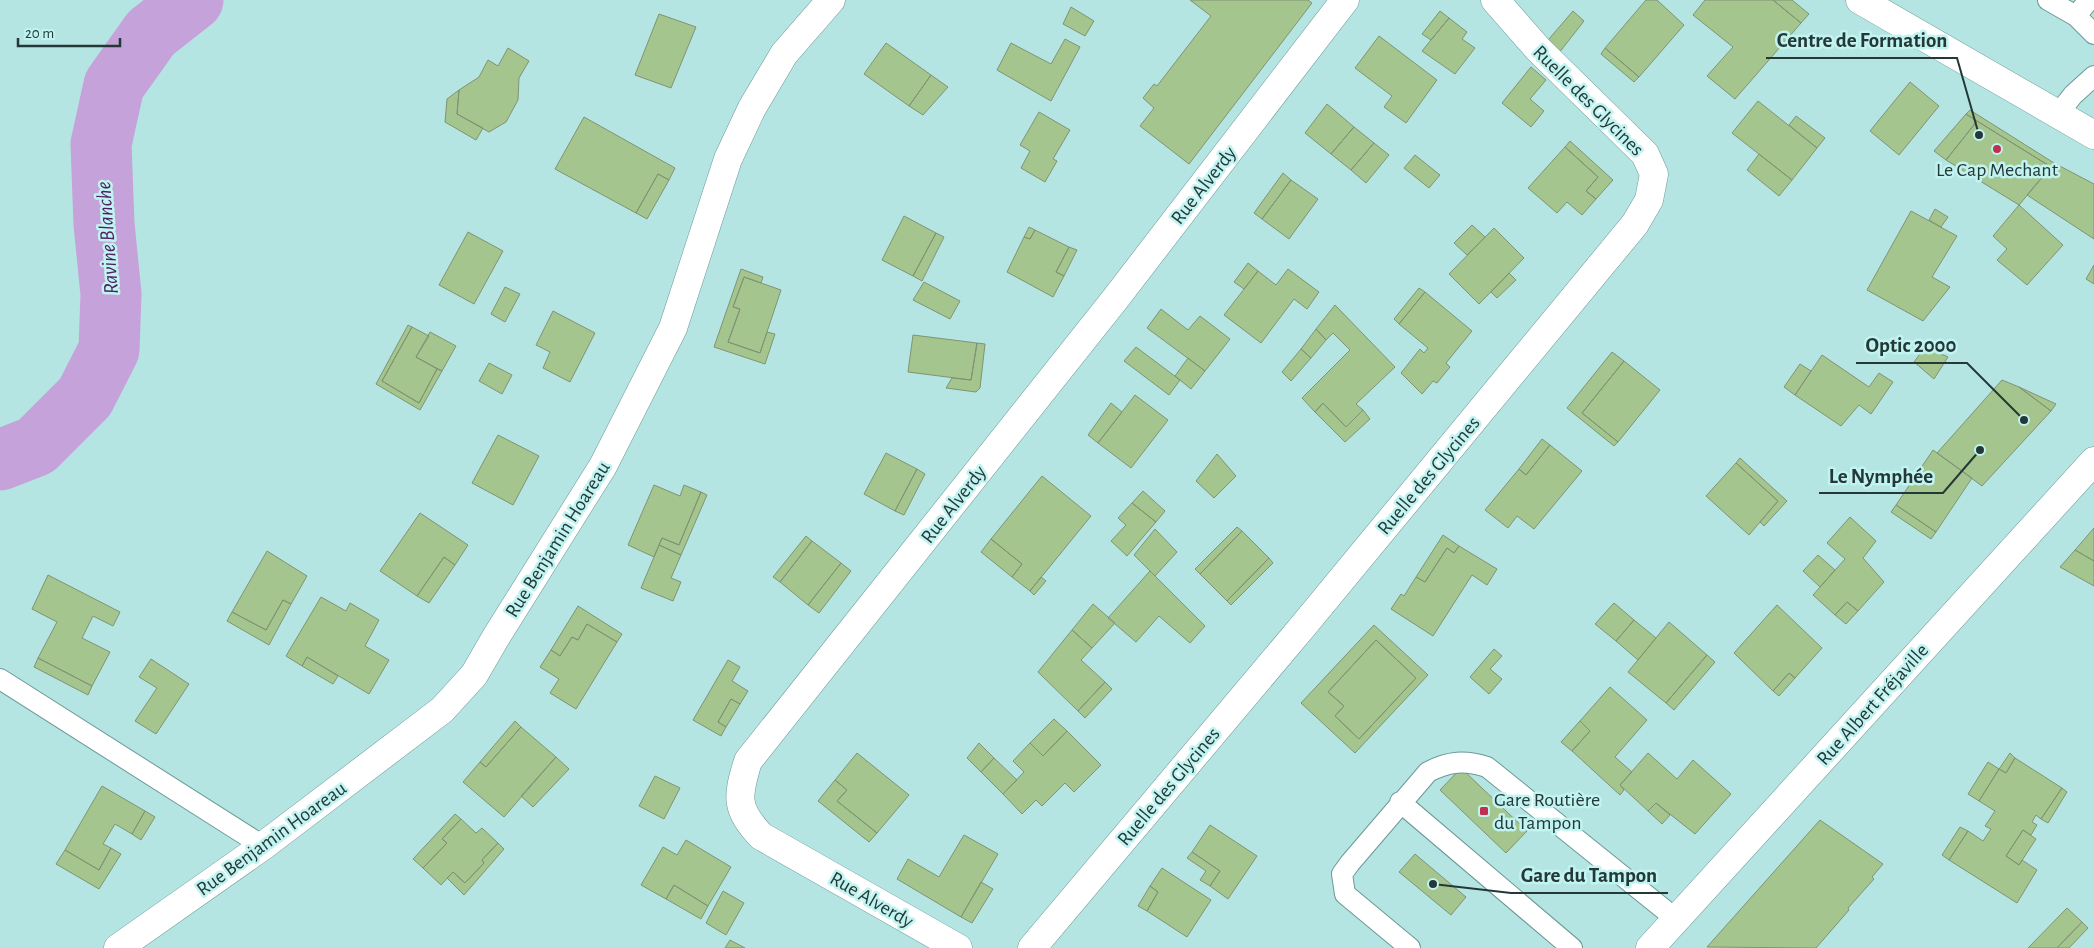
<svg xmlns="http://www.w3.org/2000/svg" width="2094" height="948" font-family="'Alegreya Sans',sans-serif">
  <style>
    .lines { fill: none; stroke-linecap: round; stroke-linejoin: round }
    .river { stroke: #c5a2d9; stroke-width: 61 }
    .building { fill: #a4c58d; stroke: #809373; fill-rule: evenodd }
    .lane-casing { stroke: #6a9997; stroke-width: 22 }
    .street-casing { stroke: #6a9997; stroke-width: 29 }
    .secondary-casing { stroke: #6a9997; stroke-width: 29 }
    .lane { stroke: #fff; stroke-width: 20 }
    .street { stroke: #fff; stroke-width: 28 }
    .secondary { stroke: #fff; stroke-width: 28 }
    .poi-dot { fill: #bf2f4f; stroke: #c1f3f0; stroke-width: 2 }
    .labels { text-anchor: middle; stroke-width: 5; stroke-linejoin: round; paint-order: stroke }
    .street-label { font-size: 20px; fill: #243838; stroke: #c1f3f0 }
    .poi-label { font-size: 20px; fill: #243838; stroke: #c1f3f0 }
    .water-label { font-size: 21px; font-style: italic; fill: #4c2161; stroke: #c1f3f0 }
    .leader { fill: none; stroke: #243838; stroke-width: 2 }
    .callout-dot { fill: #243838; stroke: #c1f3f0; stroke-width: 2 }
    .callout-label { font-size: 21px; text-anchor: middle; font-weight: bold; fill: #243838; stroke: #c1f3f0; stroke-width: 5; stroke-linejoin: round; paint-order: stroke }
  </style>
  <rect width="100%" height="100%" fill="#b4e5e3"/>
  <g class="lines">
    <path class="river" d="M0,460L36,446L85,397L109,350L111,294L104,224L101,144L114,85L151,33L193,0"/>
  </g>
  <path class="building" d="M1190,0H1308L1312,3L1189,164L1140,126L1154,108L1143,98L1154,84L1157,86L1211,16Z
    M1646,0H1657L1684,25L1639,77L1605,48Z
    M1705,0H1773L1801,23L1735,99L1707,76L1733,47L1693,15Z
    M1773,0H1792L1809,14L1801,23Z
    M1071,7L1094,21L1085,36L1063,24Z
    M1440,11L1449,18L1431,40L1422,34Z
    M1573,11L1584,21L1555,58L1542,47Z
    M659,14L696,27L671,88L635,75Z
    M1449,18L1467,32L1462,39L1475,48L1455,74L1422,51Z
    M1379,36L1437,80L1406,123L1384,107L1392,96L1355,68Z
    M1065,39L1080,47L1051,101L997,70L1011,43L1051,64Z
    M886,43L931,75L909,106L864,74Z
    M508,48L529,61L519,78L518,100L506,122L489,132L457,114L459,90L479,77L488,60L498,66Z
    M1605,48L1639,77L1634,82L1601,54Z
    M1531,67L1546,80L1530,99L1544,111L1531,127L1502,103Z
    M931,75L948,87L923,115L909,106Z
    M1910,82L1939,106L1899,155L1870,131Z
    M459,90L457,114L483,128L476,140L445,122L447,99Z
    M1758,101L1817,148L1792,180L1732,133Z
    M1327,104L1354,127L1331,154L1305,133Z
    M1970,110L2054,163L2051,167L1977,121L1966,114Z
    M1039,112L1070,130L1053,159L1057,161L1045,182L1021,168L1030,151L1020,145Z
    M1966,114L1977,121L1946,160L1934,151Z
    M1796,116L1825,138L1817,148L1789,125Z
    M584,117L675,168L669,180L658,174L636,213L555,169Z
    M1977,121L2051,167L2019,205L1946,160Z
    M1354,127L1374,143L1351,170L1331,154Z
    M1570,141L1613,180L1596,199L1586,191L1598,177L1565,147Z
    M1374,143L1389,155L1366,183L1351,170Z
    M1565,147L1598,177L1586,191L1596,199L1582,215L1567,202L1557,213L1528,188Z
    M1759,154L1792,180L1779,196L1747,170Z
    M1415,155L1440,175L1429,188L1404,168Z
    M2054,163L2094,184V239L2027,195Z
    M1283,173L1291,180L1262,219L1254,213Z
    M658,174L669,180L647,219L636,213Z
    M1291,180L1318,199L1289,239L1262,219Z
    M2019,205L2063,245L2027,285L1997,260L2007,249L1993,236Z
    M1935,209L1948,217L1941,227L1929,220Z
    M1911,211L1957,236L1932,277L1950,287L1923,321L1867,290Z
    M904,216L936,233L913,276L882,260Z
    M1472,225L1485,237L1467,255L1454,243Z
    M1029,227L1035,230L1030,239L1024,237Z
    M1494,228L1524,258L1479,304L1449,274Z
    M1035,230L1069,247L1056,272L1064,276L1053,297L1007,272L1024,237L1030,239Z
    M468,232L503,251L474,304L439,285Z
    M936,233L944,237L922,281L913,276Z
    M1069,247L1077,250L1064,276L1056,272Z
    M1248,263L1258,271L1244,289L1234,282Z
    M2094,265V284L2086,279Z
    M741,269L763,277L761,283L744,277L733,307L740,309L728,342L760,353L767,332L775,334L765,364L714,347Z
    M1288,269L1319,292L1307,309L1294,299L1261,343L1224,315L1258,271L1276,285Z
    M1509,273L1516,280L1497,298L1491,292Z
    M744,277L781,290L760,353L728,342L740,309L733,307Z
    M924,282L960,301L950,319L913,300Z
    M505,287L520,294L505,322L491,314Z
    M1419,288L1425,292L1399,324L1394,319Z
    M1425,292L1472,331L1446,363L1450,367L1437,383L1433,381L1422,394L1401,373L1420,349L1424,353L1428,348L1399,324Z
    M1335,305L1395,367L1356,404L1363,410L1346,427L1323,403L1315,412L1302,398L1350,350L1333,333L1326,340L1316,329Z
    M1161,309L1188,330L1200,316L1230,339L1205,371L1147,328Z
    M553,311L595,333L570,382L543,368L550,352L536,345Z
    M408,325L412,327L382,381L419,403L437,369L442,371L420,410L376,384Z
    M412,327L429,336L416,357L437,369L419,403L382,381Z
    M1316,329L1326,340L1311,358L1301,349Z
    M430,332L456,346L442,371L416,357Z
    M913,335L977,343L971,380L908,372Z
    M977,343L985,344L980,388L976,392L946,388L952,378L971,380Z
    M1136,347L1180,380L1169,395L1124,361Z
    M1925,347L1948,357L1934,379L1914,362Z
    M1301,349L1311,358L1291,381L1282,372Z
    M1612,352L1624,361L1582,413L1618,442L1614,446L1567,408Z
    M1822,355L1869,387L1879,373L1893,382L1871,414L1859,405L1841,426L1795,395Z
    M1188,358L1205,371L1191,389L1175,376Z
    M1624,361L1660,390L1618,442L1582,413Z
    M489,363L512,375L502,394L479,381Z
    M1800,364L1811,371L1795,395L1784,387Z
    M2002,380L2019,387L2051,411L1982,486L1937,453Z
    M2019,387L2056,404L2051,411Z
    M1135,395L1168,420L1131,468L1098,443Z
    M1111,403L1122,412L1098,443L1088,435Z
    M1323,403L1346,427L1363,410L1370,419L1345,442L1315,412Z
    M498,435L539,456L513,505L472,483Z
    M1542,439L1550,445L1526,475L1519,469Z
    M1550,445L1582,471L1534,529L1517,516L1508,528L1485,510L1519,469L1526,475Z
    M1933,450L1972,478L1936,532L1896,505Z
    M886,453L917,469L895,511L864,494Z
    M1217,454L1236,476L1214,498L1196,481Z
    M1740,458L1787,501L1764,526L1760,522L1778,501L1736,463Z
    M1736,463L1778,501L1749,535L1706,496Z
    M917,469L925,474L904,515L895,511Z
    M1042,476L1091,516L1030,591L1012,577L1022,564L991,539Z
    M654,485L680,496L684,485L701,492L679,545L662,538L654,557L628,545Z
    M1143,491L1165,511L1156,522L1132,503Z
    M701,492L707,495L681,555L659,545L662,538L679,545Z
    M1132,503L1156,522L1127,556L1111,541L1126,525L1118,518Z
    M1896,505L1936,532L1931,539L1891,512Z
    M420,513L468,545L455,565L444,557L417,596L380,571Z
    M1850,517L1876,541L1863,558L1884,582L1858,611L1847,602L1835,615L1813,595L1845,559L1827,543Z
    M1237,527L1242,531L1200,574L1195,569Z
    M2094,528V561L2075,550Z
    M1155,529L1177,552L1155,576L1134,555Z
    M1242,531L1269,558L1227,601L1200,574Z
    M1443,535L1459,546L1454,553L1447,548L1425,582L1416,577Z
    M806,536L812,541L780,582L773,577Z
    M991,539L1022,564L1012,577L981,552Z
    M812,541L841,563L808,605L780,582Z
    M659,545L681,555L671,578L681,582L673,601L641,588Z
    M1459,546L1497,569L1487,585L1472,575L1433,636L1391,609L1401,594L1404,596L1416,577L1425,582L1447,548L1454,553Z
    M2075,550L2094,561V586L2060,567Z
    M267,551L307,576L291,604L283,600L266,630L232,612Z
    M1818,555L1835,570L1820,587L1803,571Z
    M444,557L455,565L429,603L417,596Z
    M1269,558L1273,563L1231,605L1227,601Z
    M841,563L851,571L819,613L808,605Z
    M1150,571L1205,626L1190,643L1159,616L1136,642L1108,618Z
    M48,575L120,612L113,626L93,616L82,638L110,652L92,686L38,658L57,622L32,609Z
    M1041,577L1046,581L1034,595L1030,591Z
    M321,597L346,611L350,603L379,620L365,646L389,660L369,694L307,657L302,666L286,656Z
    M283,600L291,604L269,645L227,621L232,612L266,630Z
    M1847,602L1858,611L1846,624L1835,615Z
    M1614,603L1634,620L1616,641L1595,624Z
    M1093,604L1115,623L1092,648L1072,630Z
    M1777,605L1822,648L1795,678L1789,673L1773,691L1734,653Z
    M578,606L622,634L617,642L587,624L578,640L572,637L560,656L551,650Z
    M1634,620L1656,638L1638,660L1616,641Z
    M1669,622L1707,655L1666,703L1628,672Z
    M587,624L617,642L576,709L550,693L559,679L540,667L551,650L560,656L572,637L578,640Z
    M1374,625L1428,675L1355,753L1301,703ZM1376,640L1416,678L1359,739L1335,716L1344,706L1328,692Z
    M1072,630L1092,648L1081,660L1105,682L1078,711L1038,672Z
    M1376,640L1416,678L1359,739L1335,716L1344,706L1328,692Z
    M1494,649L1502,656L1490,669L1502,679L1489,694L1470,677Z
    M1707,655L1715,662L1674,710L1666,703Z
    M307,657L338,676L333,684L302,666Z
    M38,658L92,686L88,695L34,667Z
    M151,659L189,684L156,734L135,721L157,688L139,677Z
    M728,660L740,667L732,681L748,691L740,704L731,699L718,722L726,727L721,736L693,720Z
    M1789,673L1795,678L1779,696L1773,691Z
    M1105,682L1112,689L1085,718L1078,711Z
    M1610,687L1647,720L1615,757L1632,772L1620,785L1624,790L1620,795L1572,751L1590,731L1580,721Z
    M731,699L740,704L726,727L718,722Z
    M1054,719L1067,731L1043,756L1030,743Z
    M515,721L521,727L486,767L480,762Z
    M1580,721L1590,731L1572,751L1561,742Z
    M521,727L556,757L504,817L463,782L480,762L486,767Z
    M1067,731L1101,765L1074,792L1065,783L1042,806L1036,800L1022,814L1003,794L1024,772L1013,761L1030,743L1043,756Z
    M979,743L994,758L981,772L967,758Z
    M857,753L909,795L877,833L837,801L847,790L835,780Z
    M1648,753L1677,779L1693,760L1731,794L1695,834L1656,803L1648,811L1620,785Z
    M2010,753L2015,758L2006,773L1999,769Z
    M556,757L569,769L533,807L521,796Z
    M994,758L1017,780L1003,794L981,772Z
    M2015,758L2062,788L2041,819L2036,815L2032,822L2037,825L2031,835L2023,830L2006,856L2019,865L2022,860L2037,870L2017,903L1949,860L1968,831L1983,841L1991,829L1985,826L1995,811L1979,801L1999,769L2006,773Z
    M1988,762L1999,769L1979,801L1968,794Z
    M1461,768L1527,831L1506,853L1440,790Z
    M655,776L680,788L664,819L639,806Z
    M835,780L847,790L837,801L877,833L869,842L818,801Z
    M102,786L145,811L132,834L115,824L103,844L111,848L99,870L65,850Z
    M2062,788L2067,792L2048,823L2041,819Z
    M1656,803L1670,815L1662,824L1648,811Z
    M145,811L155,817L141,840L132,834Z
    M455,814L461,819L442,839L447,843L423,868L413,859Z
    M461,819L476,833L482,828L498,843L482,860L484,863L465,883L453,872L441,885L423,868L447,843L442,839Z
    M1820,820L1883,864L1872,877L1874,879L1848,908L1849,910L1816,948L1707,947Z
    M1210,825L1257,856L1228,899L1210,886L1220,871L1192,852Z
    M1960,827L1968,831L1949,860L1942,855Z
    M2023,830L2036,839L2019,865L2006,856Z
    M964,835L998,854L961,917L897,879L908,859L939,877Z
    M686,840L731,867L708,906L674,885L666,899L641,885L663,847L677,855Z
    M498,843L504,849L464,895L447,878L453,872L465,883L484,863L482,860Z
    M111,848L121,854L99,889L56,864L65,850L99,870Z
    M1192,852L1220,871L1210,886L1200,880L1206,871L1187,858Z
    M1415,854L1466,897L1451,915L1399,872Z
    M1162,868L1211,900L1187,937L1147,911L1158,892L1150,886Z
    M981,882L993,889L972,923L961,917Z
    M674,885L708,906L701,919L666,899Z
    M1150,886L1158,892L1147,911L1138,906Z
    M723,891L744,903L726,935L706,923Z
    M2067,908L2082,922L2057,948H2028Z
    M2082,922L2088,928L2069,948H2057Z
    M730,940L745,948H725Z"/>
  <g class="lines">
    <defs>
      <path id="lane" d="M2048,0L2076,16L2094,34
        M2076,16L2089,0
        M2058,114L2073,95L2094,76
        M0,679L263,846
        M1400,802L1572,948
        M1410,948L1345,894L1342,874L1350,863L1428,772C1449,761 1465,760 1487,767L1676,919"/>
      <path id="street" d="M118,948L263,846L442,710L474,675L496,637L603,466L673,328L728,159L752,108L784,54L831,0
        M958,948L761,836C735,808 737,797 748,761L1116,298L1345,0
        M1032,948L1304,625L1635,224L1649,200L1654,174L1645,154L1538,49L1495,0"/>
      <path id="secondary" d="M1860,0L2094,135
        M1650,948L2094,461"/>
    </defs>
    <use href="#lane" class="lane-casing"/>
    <use href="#street" class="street-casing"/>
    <use href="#secondary" class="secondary-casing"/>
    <use href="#lane" class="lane"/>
    <use href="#street" class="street"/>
    <use href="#secondary" class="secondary"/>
  </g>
  <g class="poi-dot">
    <circle cx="1997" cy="149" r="5"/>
    <rect x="1479" y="806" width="10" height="10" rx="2.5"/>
  </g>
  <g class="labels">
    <g class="street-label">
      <text transform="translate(1589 100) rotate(45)" y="7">Ruelle des Glycines</text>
      <text transform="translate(1203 185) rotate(-52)" y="7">Rue Alverdy</text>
      <text transform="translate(1428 475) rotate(-50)" y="7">Ruelle des Glycines</text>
      <text transform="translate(953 504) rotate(-52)" y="7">Rue Alverdy</text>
      <text transform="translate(557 539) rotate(-58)" y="7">Rue Benjamin Hoareau</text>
      <text transform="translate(1872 704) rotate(-48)" y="7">Rue Albert Fréjaville</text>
      <text transform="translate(1168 786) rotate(-50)" y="7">Ruelle des Glycines</text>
      <text transform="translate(271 838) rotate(-36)" y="7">Rue Benjamin Hoareau</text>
      <text transform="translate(872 899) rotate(30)" y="7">Rue Alverdy</text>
    </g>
    <g class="poi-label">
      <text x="1997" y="176">Le Cap Mechant</text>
      <text x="1494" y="806" text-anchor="start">Gare Routière<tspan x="1494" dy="23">du Tampon</tspan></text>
    </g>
    <g class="water-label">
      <text transform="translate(107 238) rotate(-94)" y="7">Ravine Blanche</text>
    </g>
  </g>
  <path class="leader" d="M1979 135L1957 58H1766M2024 420L1967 363H1856M1980 450L1943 493H1819M1433 884L1511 893H1668"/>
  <g class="callout-dot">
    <circle cx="1979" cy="135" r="5"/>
    <circle cx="2024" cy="420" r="5"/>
    <circle cx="1980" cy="450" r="5"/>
    <circle cx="1433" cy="884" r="5"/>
  </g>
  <g class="callout-label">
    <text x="1862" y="47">Centre de Formation</text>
    <text x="1911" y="352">Optic 2000</text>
    <text x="1881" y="483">Le Nymphée</text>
    <text x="1589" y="882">Gare du Tampon</text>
  </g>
  <path d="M18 38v8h102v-8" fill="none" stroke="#243838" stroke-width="2.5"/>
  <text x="25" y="38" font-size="15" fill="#243838" stroke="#c1f3f0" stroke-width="4" paint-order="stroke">20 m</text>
</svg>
